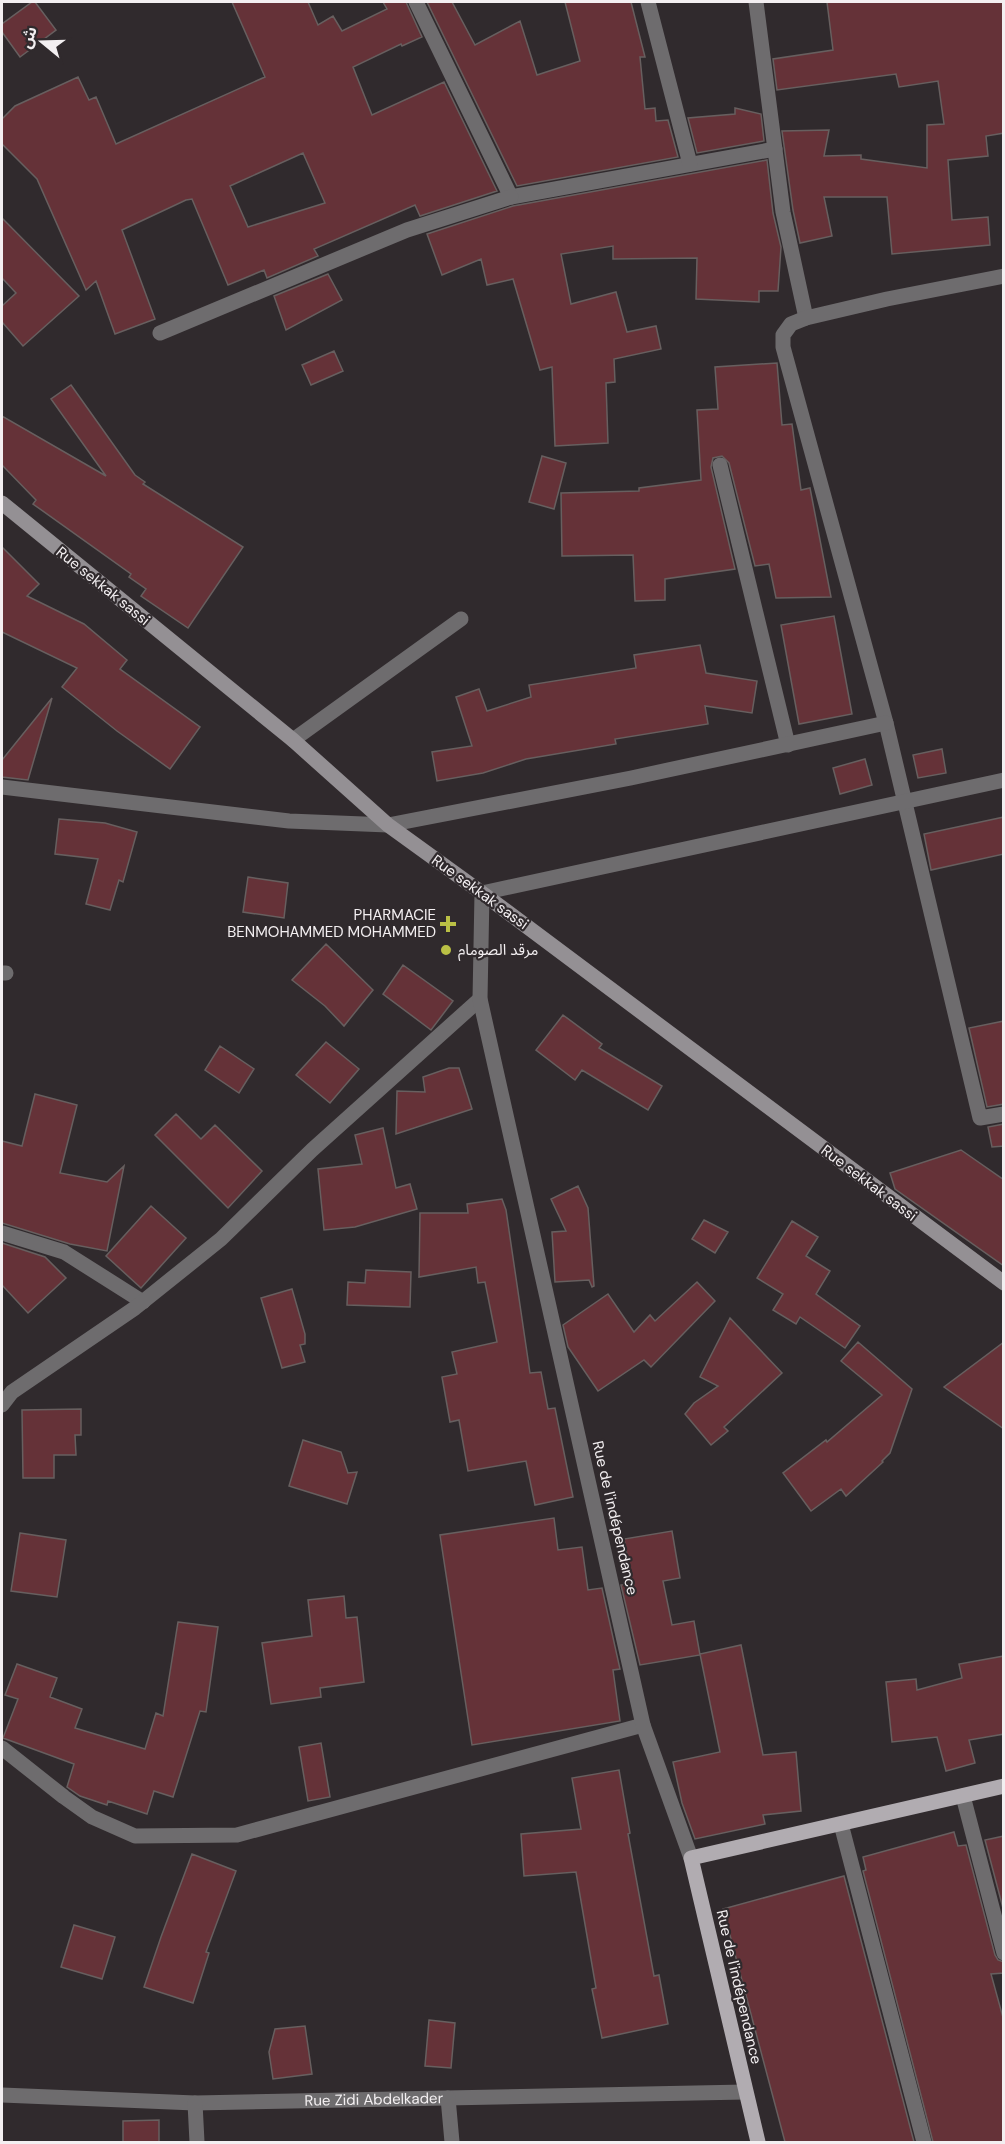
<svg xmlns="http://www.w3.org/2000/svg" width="1005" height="2144" font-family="'DM Sans','Noto Sans Arabic',sans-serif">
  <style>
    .building { fill: #653238; stroke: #675f5f; stroke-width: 1.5; fill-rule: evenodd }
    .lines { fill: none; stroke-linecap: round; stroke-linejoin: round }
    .lane { stroke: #6e6c6e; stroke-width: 15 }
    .street { stroke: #6e6c6e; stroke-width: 15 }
    .secondary { stroke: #949094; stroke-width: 15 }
    .primary { stroke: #b1acb1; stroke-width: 15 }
    .poi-dot { fill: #bac045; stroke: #302a2d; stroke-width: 2 }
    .labels { text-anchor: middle; stroke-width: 4.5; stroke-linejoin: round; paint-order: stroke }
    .street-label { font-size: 15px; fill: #f3eff1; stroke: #302a2d }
    .poi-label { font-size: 15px; fill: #f3eff1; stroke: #302a2d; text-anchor: end }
  </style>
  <rect width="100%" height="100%" fill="#302a2d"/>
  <path class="building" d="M32,2H35L56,30L20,57L2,32V24Z
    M232,2H308L318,25L333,16L342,31L387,9L383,2H406L422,37L402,46L401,44L353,67L372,115L444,82L497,191L420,216L415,205L314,249L318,256L267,278L264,270L228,285L192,199L186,200L122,230L155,319L115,334L96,281L86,290L37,179L2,144V119L15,106L78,77L89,100L96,97L116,144L265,77ZM303,153L325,203L248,227L230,186Z
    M427,2H452L475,45L520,21L537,75L580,61L565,2H631L645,57H640L645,109L655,108L656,121L668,120L678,157L517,186Z
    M827,2H1004V133L986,136L988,156L948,160L952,220L988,217L990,245L892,254L887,197H824L832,236L800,243L793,210L782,131L829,130L824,156L861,155V159L927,168V125L944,124L938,81L899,87L896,74L777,90L773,59L833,50Z
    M735,108L761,114L764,141L697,153L688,118L735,114Z
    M767,160L773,213L781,247L778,291H759V302L696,299L697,258L613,259V246L561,254L571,304L616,292L627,332L656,326L661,349L614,359L615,382L606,383L608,443L555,446L552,367L540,370L513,279L487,285L481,259L442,275L427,234L513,206Z
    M2,218L79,296L23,346L2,322V306L16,293L2,278Z
    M328,274L342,300L286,330L274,296Z
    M334,351L343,371L311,385L302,365Z
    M777,363L782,425L792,424L801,490L810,488L831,597L776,598L769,564L755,566L729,463L722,456L713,458L711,467L735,569L665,579V600L635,601L633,555L562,556L561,493L639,491V488L701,480L697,410L718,409L715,367Z
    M71,385L135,475L145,482L143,484L243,547L188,628L141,596L146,589L129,577L131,574L33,504L36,500L2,465V416L106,476L51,399Z
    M542,456L566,463L554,509L529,502Z
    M2,547L39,584L27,596L84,624L127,660L120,669L200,727L170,769L117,731L62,687L77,668L2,632Z
    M834,616L852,714L799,724L781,625Z
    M700,645L706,673L757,681L752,713L705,706L708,724L615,739L616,744L526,759L483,773L437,781L432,752L472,746L456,697L479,689L487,711L531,697L529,685L636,668L634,655Z
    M52,698L28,780L2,777V760Z
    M942,749L946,773L918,778L913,755Z
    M865,759L872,785L840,794L833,768Z
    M1004,817V854L931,870L924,834Z
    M59,819L105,823L137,832L123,882L119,880L110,910L86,904L98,859L55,854Z
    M248,877L288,883L284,918L243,912Z
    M326,944L373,990L344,1026L325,1006L292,980Z
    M403,965L453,1001L431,1030L383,994Z
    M563,1015L602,1044L599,1048L662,1086L648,1110L582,1070L575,1080L536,1050Z
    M1004,1021V1104L987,1107L969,1028Z
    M326,1042L359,1069L330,1103L296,1075Z
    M220,1046L254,1069L239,1093L205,1070Z
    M449,1068H459L472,1109L396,1134L397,1091L425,1092L423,1077Z
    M35,1094L77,1105L60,1173L107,1182L124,1166L107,1251L70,1244L2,1223V1141L22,1146Z
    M176,1114L201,1139L215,1125L262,1171L228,1208L155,1135Z
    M1004,1124V1146L992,1147L988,1127Z
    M383,1128L396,1188L410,1184L417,1209L355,1227L324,1230L318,1169L362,1164L355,1135Z
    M961,1150L1004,1180V1266L895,1189L890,1173Z
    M578,1186L588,1208L594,1286L592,1287L589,1280L555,1282L552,1232L566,1231L551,1199Z
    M502,1199L506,1210L530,1373L541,1372L548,1409L555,1408L573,1497L535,1505L526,1461L468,1471L459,1420L450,1422L442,1377L457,1374L452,1352L497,1342L485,1282L478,1283L476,1267L419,1277L420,1213H468L467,1204Z
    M151,1206L186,1238L141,1288L106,1256Z
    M704,1220L728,1232L715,1253L692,1239Z
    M792,1221L818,1237L806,1256L830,1271L816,1294L860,1326L845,1348L800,1317L796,1324L773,1310L783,1294L757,1278Z
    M2,1243L45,1257L66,1278L28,1313L2,1285Z
    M366,1270L411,1272L410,1307L347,1305L348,1282L365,1283Z
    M697,1282L715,1301L651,1367L644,1360L598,1391L568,1347L563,1325L608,1294L634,1332L650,1315L655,1321Z
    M292,1289L305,1334V1344L300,1345L305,1362L282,1368L261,1298Z
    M730,1318L782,1373L724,1427L728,1431L711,1445L685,1414L694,1403L718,1386L700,1377Z
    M858,1342L912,1389L890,1453L882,1461L883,1462L846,1496L841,1489L811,1511L783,1473L826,1440L827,1442L882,1395L841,1361Z
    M1004,1342V1429L944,1387Z
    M81,1409V1435H75L76,1455H54V1478H23L22,1410Z
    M303,1440L341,1452L348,1473L357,1472L347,1504L289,1486Z
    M554,1518L558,1550L582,1547L588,1590L602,1588L620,1669L613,1670L620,1721L472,1745L440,1535Z
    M672,1531L680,1578L663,1581L672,1625L694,1621L700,1655L640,1665L621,1585L632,1583L624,1539Z
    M20,1533L66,1540L57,1597L11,1591Z
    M344,1596L346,1618L357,1617L364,1682L320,1688L321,1697L271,1704L262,1643L312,1636L308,1600Z
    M178,1622L218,1627L206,1712L200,1711L173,1797L154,1791L147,1814L108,1801L107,1805L80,1796L67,1787L74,1764L3,1738L18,1699L5,1695L17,1664L57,1678L50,1697L82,1709L75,1728L145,1749L156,1713L163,1716Z
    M741,1645L763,1755L796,1752L801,1811L763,1815L765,1824L695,1839L682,1803L673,1762L720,1752L700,1654Z
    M1004,1656V1734L969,1740L975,1763L946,1771L937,1737L892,1742L886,1682L916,1679L917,1690L962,1678L959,1664Z
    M321,1743L330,1797L308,1801L299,1747Z
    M619,1770L630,1833L628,1834L654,1976L659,1975L668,2024L602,2038L592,1989L596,1988L576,1872L524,1876L521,1834L581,1829L572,1778Z
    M954,1832L958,1846L966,1845L995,1955L998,1960L1004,1962V1973L991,1974L1004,2021V2142H933L863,1871L866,1870L863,1857Z
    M1004,1836V1912L985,1840Z
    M192,1854L236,1871L206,1952L209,1953L193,2003L144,1987L161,1937Z
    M844,1876L914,2142H785L723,1909Z
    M74,1925L115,1937L102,1979L61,1967Z
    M429,2020L455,2023L451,2068L425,2066Z
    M305,2026L312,2074L273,2079L269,2052L275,2029Z
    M159,2120V2142H123V2121Z"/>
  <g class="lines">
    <path class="lane" d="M293,740L461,619"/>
    <g class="street">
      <path d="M416,2L511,197L775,149"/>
      <path d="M648,2L690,164"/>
      <path d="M756,2L783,212L806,318"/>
      <path d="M1004,276L887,299L806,318L791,324L783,335V347L886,723L980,1118L1004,1114"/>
      <path d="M160,333L407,230L511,197"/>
      <path d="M720,465L788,745"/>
      <path d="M2,787L289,821L388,825L631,778L886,723"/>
      <path d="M2,973H6"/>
      <path d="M2,1233L64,1252L143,1302"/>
      <path d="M2,1405L12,1392L135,1308L221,1239L312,1150L480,999"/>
      <path d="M2,1748L64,1797L92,1817L135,1836L237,1835L643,1725"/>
      <path d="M963,1796L1004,1953"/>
      <path d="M841,1824L924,2142"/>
      <path d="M691,1858L643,1725L480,999L482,893L1004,780"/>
      <path id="s1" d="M2,2095L195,2103L745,2092"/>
      <path d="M448,2098L452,2142"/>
      <path d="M195,2103L197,2142"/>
    </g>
    <path class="secondary" d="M2,503L293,740L388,825L482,893L1004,1283"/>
    <path class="primary" d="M758,2142L691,1858L1004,1786"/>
  </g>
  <g class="poi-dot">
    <path d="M445 915h6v6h6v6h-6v6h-6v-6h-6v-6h6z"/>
    <circle cx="446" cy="950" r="6"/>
  </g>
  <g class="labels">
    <g class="street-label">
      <text transform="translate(103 586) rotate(39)" y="5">Rue sekkak sassi</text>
      <text transform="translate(480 892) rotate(36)" y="5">Rue sekkak sassi</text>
      <text transform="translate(869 1183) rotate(37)" y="5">Rue sekkak sassi</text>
      <text transform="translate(615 1518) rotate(77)" y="5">Rue de l'indépendance</text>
      <text transform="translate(739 1987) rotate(77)" y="5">Rue de l'indépendance</text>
      <text dy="5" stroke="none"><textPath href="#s1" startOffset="372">Rue Zidi Abdelkader</textPath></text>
    </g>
    <g class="poi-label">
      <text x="436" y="920">PHARMACIE<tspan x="436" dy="17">BENMOHAMMED MOHAMMED</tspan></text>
      <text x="458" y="955" text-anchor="start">مرقد الصومام</text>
    </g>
  </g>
  <rect width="1005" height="2144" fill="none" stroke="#f3eff1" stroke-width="6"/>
  <g transform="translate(42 42) rotate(289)" stroke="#302a2d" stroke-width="4.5" paint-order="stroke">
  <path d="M0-4.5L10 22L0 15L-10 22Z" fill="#f3eff1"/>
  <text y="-9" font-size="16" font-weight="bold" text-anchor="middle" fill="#f3eff1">ش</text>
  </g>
</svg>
